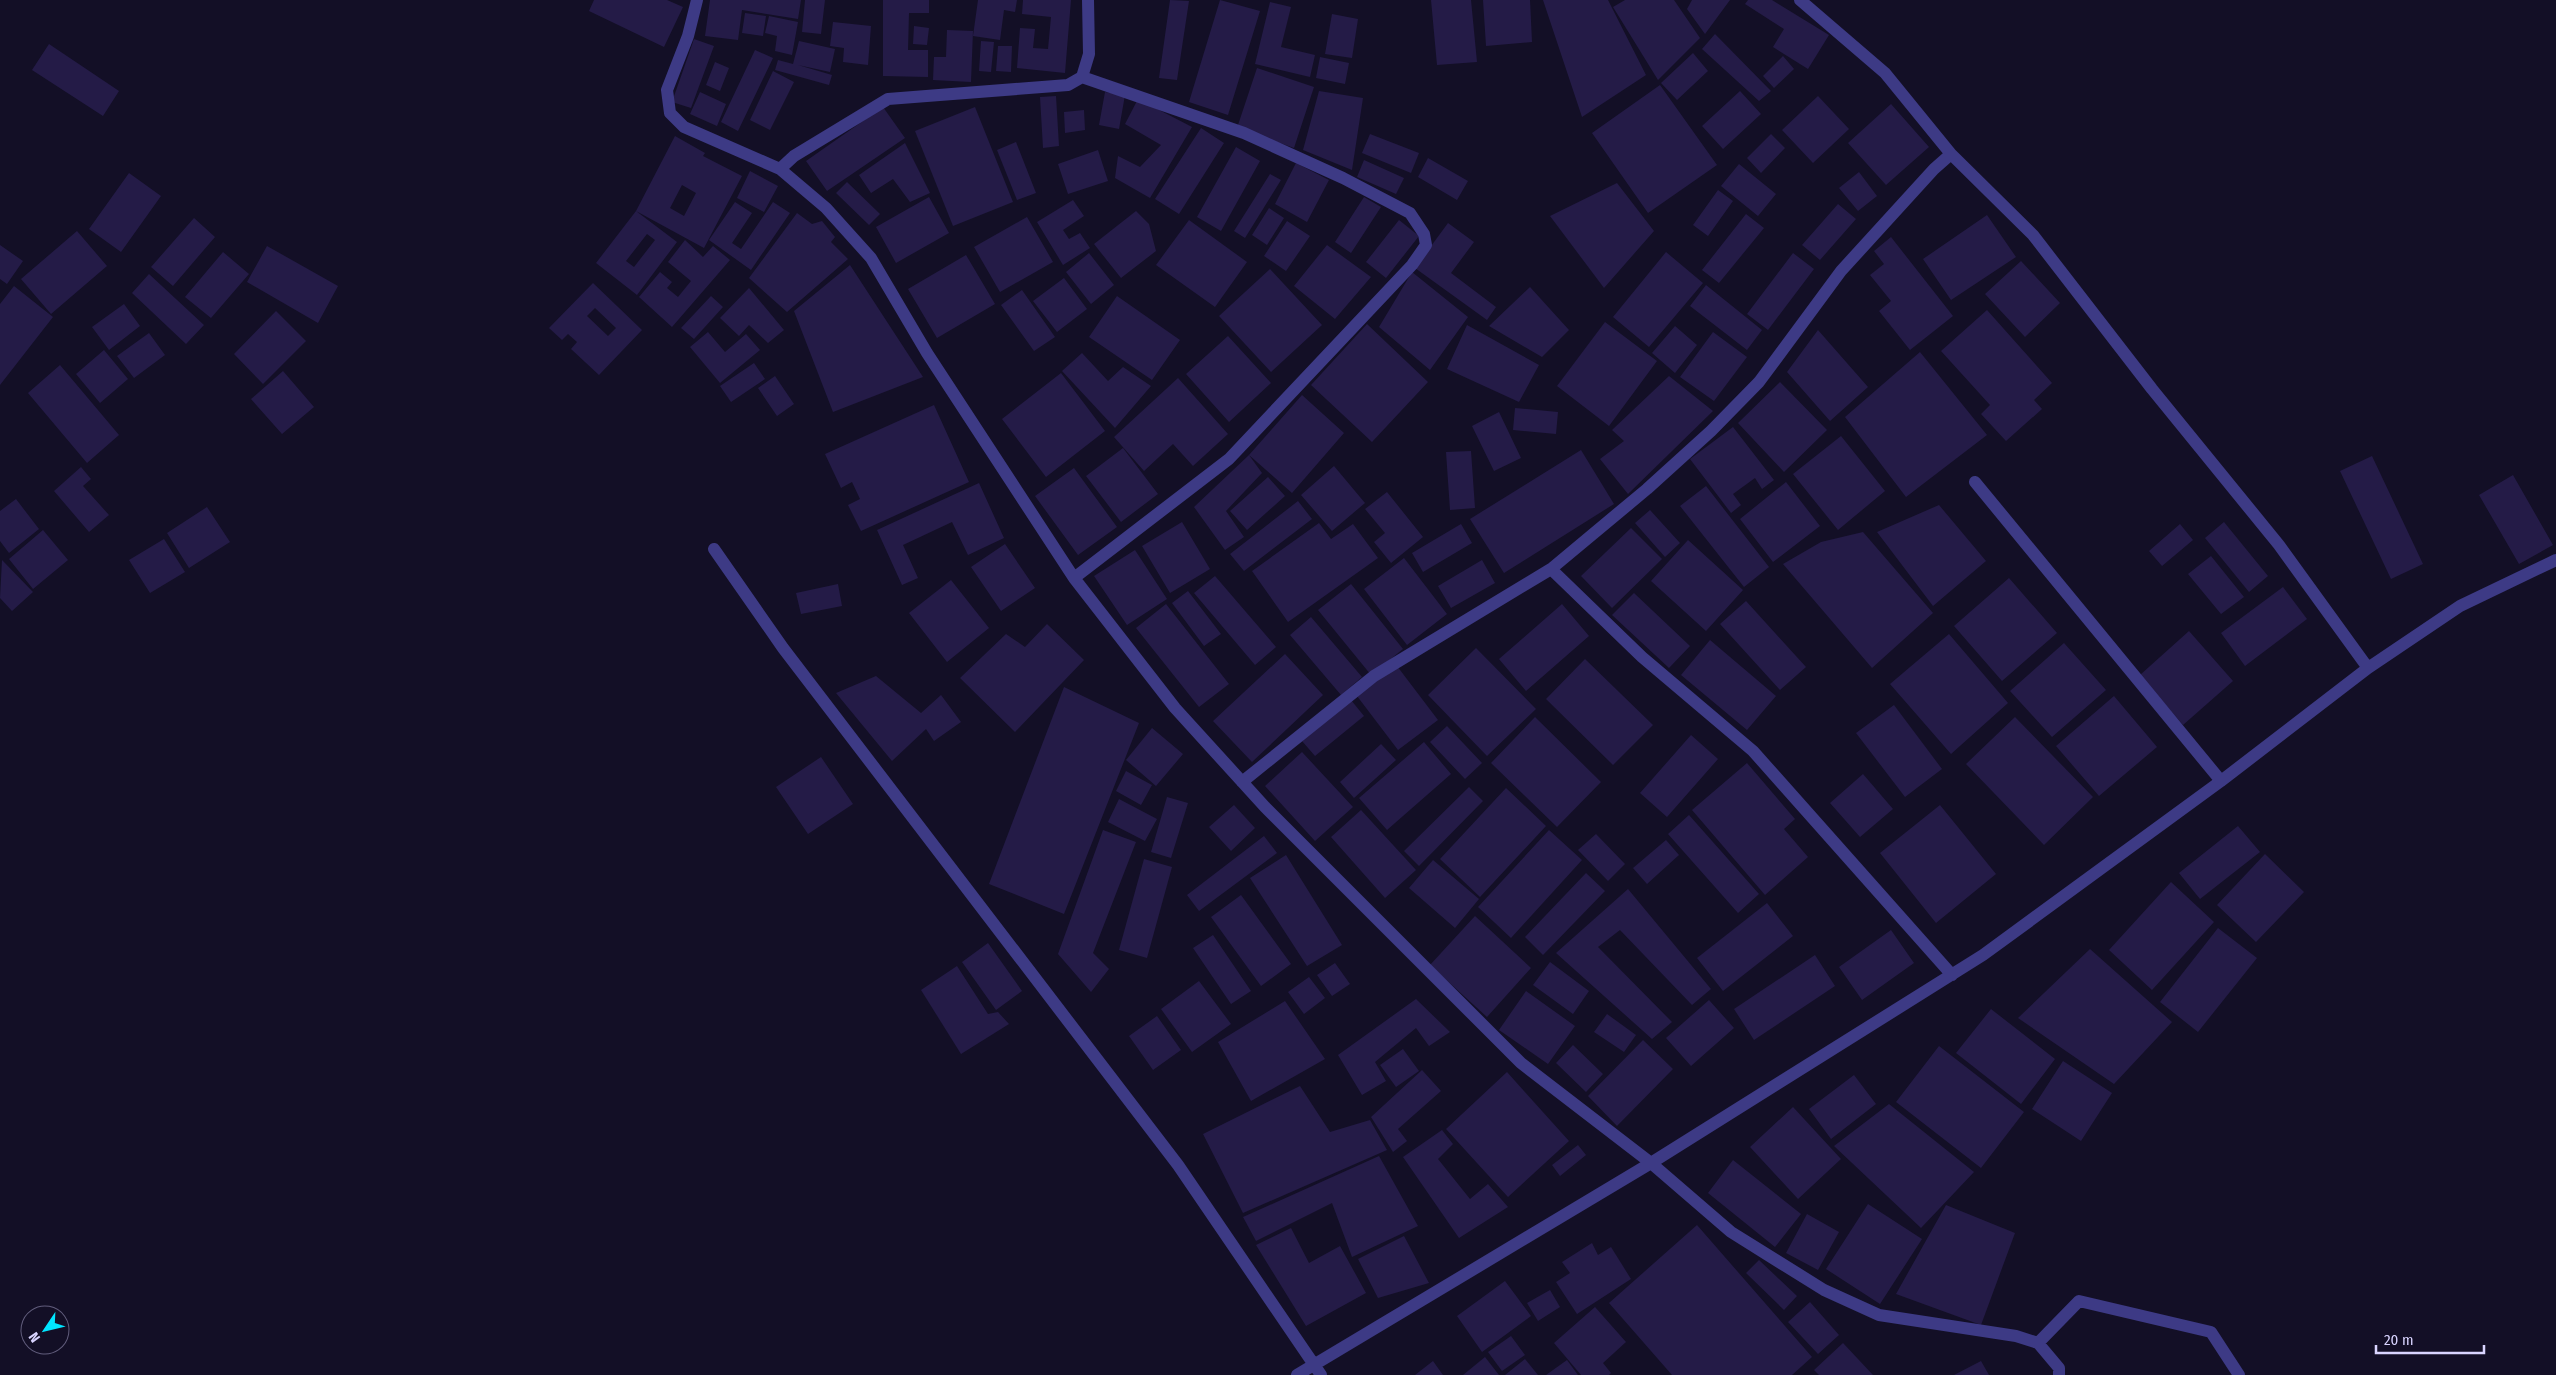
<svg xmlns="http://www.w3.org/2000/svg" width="2556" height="1375" font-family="'Fira Sans Condensed',sans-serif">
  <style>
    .building { fill: #241b47; fill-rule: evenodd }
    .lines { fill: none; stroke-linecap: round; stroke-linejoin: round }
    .minor { stroke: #3d3a85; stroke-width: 12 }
  </style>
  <rect width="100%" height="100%" fill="#130f26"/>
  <path class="building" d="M594,0H667L683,7L664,47L589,11Z
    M710,0H801L798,19L742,10L738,40L705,36Z
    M805,0H825L821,34L802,32Z
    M883,0H929V13H909L908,50H928V77L883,76Z
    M978,0H1017L1015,12L1004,10L1000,40L973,36Z
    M1023,0H1071L1065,73L1017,68L1020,28L1035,29L1033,48L1048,49L1051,17L1022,14Z
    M1170,0L1189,1L1177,80L1159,78Z
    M1220,0L1260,11L1228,115L1189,102Z
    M1431,0H1471L1477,62L1437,65Z
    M1483,0H1530L1532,42L1486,46Z
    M1543,0H1608L1646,75L1582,117Z
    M1625,0H1674L1700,38L1658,80L1613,7Z
    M1692,0H1730L1705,34L1687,9Z
    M1748,0H1772L1829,35L1808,69L1773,47L1784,29L1745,4Z
    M1270,2L1291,7L1281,47L1315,55L1310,77L1255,64Z
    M745,13L766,16L763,36L742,33Z
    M1332,14L1358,19L1352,58L1325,54Z
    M769,16L798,22L792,55L775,51L777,36L765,33Z
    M833,22L871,26L868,65L843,62L844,48L830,46Z
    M914,26L929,28L927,45L913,44Z
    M947,30L973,31L971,82L933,80L934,57H946Z
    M1715,34L1771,91L1759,101L1702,49Z
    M694,39L714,46L691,108L672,102Z
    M799,41L835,49L830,72L798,65L832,75L829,85L775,70L778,60L793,64Z
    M981,41L994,42L991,72L979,71Z
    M49,44L119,91L103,116L32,70Z
    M998,46H1012L1011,72L996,71Z
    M755,50L773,58L738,131L721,122Z
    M1693,53L1708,71L1677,100L1661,83Z
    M1783,56L1794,69L1774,88L1763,76Z
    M1320,57L1349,63L1345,84L1316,78Z
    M715,62L729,68L720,91L706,85Z
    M1257,68L1314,87L1294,148L1237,128Z
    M773,71L794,82L770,130L750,120Z
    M1660,85L1717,165L1648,213L1592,133Z
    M1319,91L1363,98L1352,170L1303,150Z
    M1740,91L1761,114L1723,149L1702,126Z
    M700,92L726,104L717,126L690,114Z
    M1105,92L1125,95L1119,129L1099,125Z
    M1056,96L1059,146L1043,148L1040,97Z
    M1818,96L1849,129L1813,163L1782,130Z
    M1138,99L1192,127L1150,198L1115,178L1118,156L1140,167L1161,145L1125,124Z
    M1891,104L1929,147L1886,185L1848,143Z
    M883,107L905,138L827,191L806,161Z
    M975,107L1013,202L953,226L915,131Z
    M1084,110L1085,130L1065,133L1064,112Z
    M1201,128L1224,143L1179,214L1155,199Z
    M1370,134L1419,153L1411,173L1362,153Z
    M1771,134L1785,148L1761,173L1747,158Z
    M675,136L705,153L703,156L742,176L704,248L636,211L677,242L637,295L596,263L636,211ZM682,185L696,193L684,216L670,208ZM647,234L655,240L634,267L626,261Z
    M1016,142L1036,193L1017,200L997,150Z
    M905,143L930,193L910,202L893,179L871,193L859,175Z
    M1236,147L1260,161L1221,231L1197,217Z
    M1098,150L1108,181L1068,194L1058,164Z
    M1428,158L1468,181L1457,200L1418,177Z
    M1364,160L1404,178L1396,194L1357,177Z
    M1296,163L1329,180L1307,222L1275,204Z
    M1739,164L1776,194L1758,216L1721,186Z
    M750,171L778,186L764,212L737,198Z
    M1859,172L1877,196L1858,211L1839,188Z
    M129,173L161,196L121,252L89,229Z
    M1270,174L1281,180L1245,238L1234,231Z
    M847,182L880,214L869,225L836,193Z
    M1617,183L1654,231L1604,288L1550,216Z
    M1718,190L1733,201L1708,236L1693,225Z
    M929,197L949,233L896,263L876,227Z
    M1364,197L1381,207L1351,253L1335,242Z
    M1073,200L1084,216L1063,230L1069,239L1080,233L1090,248L1063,265L1037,222Z
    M735,202L752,213L732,243L741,249L773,202L790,213L751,270L709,240Z
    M1838,204L1856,219L1820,260L1802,245Z
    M1269,208L1284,218L1267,245L1252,235Z
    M1136,211L1149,224L1156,251L1121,278L1094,244Z
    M797,213L812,224L822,221L835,237L831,242L848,259L787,312L749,278Z
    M1746,214L1764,228L1719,283L1702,270Z
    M1987,215L2016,257L1951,300L1923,259Z
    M1027,217L1053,262L1000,292L974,247Z
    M194,218L215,237L173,286L151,267Z
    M1189,220L1247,262L1215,307L1156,265Z
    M1399,220L1419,236L1386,278L1366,262Z
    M1287,221L1310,236L1286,271L1264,256Z
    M1448,223L1474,242L1451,273L1496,307L1487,320L1415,268Z
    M77,231L107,266L51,314L21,279Z
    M1891,237L1953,316L1910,350L1879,311L1891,301L1870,275L1884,264L1874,251Z
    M685,240L703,257L713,246L730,260L672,327L639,297L660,272L672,282L667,288L678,297L691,281L668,262Z
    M0,245L23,261L7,284L0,279Z
    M1327,245L1371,277L1335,319L1294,286Z
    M267,246L338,286L318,323L247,282Z
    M223,252L249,274L211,318L185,297Z
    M1666,252L1703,283L1649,347L1613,317Z
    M1089,253L1114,285L1091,304L1066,272Z
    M1793,253L1814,269L1768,330L1747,314Z
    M966,255L995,304L937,338L908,289Z
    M2021,261L2060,303L2025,337L1985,294Z
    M850,265L923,377L833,412L794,311Z
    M1270,269L1322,325L1271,372L1219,316Z
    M1412,272L1468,317L1430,370L1379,327Z
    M149,274L204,325L186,344L132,293Z
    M1064,278L1087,309L1057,332L1033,301Z
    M593,283L642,330L599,375L571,349L577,342L568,334L562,340L549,328ZM595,308L616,328L608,336L587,316Z
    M1706,285L1762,330L1747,350L1690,306Z
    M14,286L53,317L0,385V304Z
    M1530,287L1569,330L1542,357L1489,326Z
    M749,288L784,330L768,343L749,325L739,336L720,318Z
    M1022,290L1055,337L1034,351L1001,305Z
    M711,296L723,307L694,339L681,328Z
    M1117,296L1180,340L1152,380L1089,337Z
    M124,304L140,326L109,350L92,327Z
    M1987,310L2052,383L2034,400L2042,409L2006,441L1981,414L1990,405L1941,351Z
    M276,311L306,341L263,384L234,354Z
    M1605,322L1657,361L1609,426L1557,386Z
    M1367,324L1428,382L1372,442L1311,385Z
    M1467,325L1539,365L1519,402L1447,369Z
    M1675,326L1697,345L1675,373L1652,353Z
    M1818,330L1868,387L1830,421L1787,372Z
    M708,332L725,352L746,334L760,350L720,383L690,347Z
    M1713,332L1747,357L1714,401L1680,377Z
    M149,333L165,355L134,378L117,356Z
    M1228,336L1271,383L1229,422L1186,374Z
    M104,350L128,379L100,403L76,374Z
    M1920,352L1987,435L1906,497L1845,417Z
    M1082,353L1108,381L1123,367L1151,386L1115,428L1062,371Z
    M754,363L765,379L731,402L720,386Z
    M60,365L119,435L87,463L28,393Z
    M283,371L314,407L282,434L251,399Z
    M1061,373L1105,431L1046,477L1002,419Z
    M775,376L794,404L777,416L758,388Z
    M1669,376L1713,411L1628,494L1600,459L1624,441L1612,430Z
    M1178,378L1228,434L1193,466L1173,444L1144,471L1114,437Z
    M1780,382L1827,430L1784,472L1738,423Z
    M1302,395L1344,433L1292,493L1249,455Z
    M934,405L969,482L861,531L848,505L860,499L852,482L841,488L825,454Z
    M1515,408L1558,412L1556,434L1513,430Z
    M1499,412L1521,458L1494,471L1472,426Z
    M1733,427L1774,480L1762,489L1755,478L1733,494L1741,505L1731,513L1690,459Z
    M1841,436L1885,491L1838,530L1793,474Z
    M1123,448L1158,494L1121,522L1086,476Z
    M1581,450L1614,504L1504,573L1470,519Z
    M1471,451L1475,508L1450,510L1446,452Z
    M1249,455L1262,473L1226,511L1244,537L1225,550L1194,507Z
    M2372,456L2423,564L2391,579L2340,471Z
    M1334,466L1365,503L1332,531L1301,495Z
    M81,467L91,479L83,486L109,515L89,532L54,491Z
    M1074,468L1117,527L1078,555L1035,496Z
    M2513,475L2553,545L2519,564L2479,495Z
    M1268,477L1285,496L1247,530L1230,511Z
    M1786,482L1820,526L1773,562L1740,519Z
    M979,483L1004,538L968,555L952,522L903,545L918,578L902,585L877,530Z
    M1706,486L1769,567L1744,587L1680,506Z
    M1387,492L1423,537L1391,563L1374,542L1385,533L1365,509Z
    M16,499L39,529L9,553L0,541V511Z
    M1298,501L1312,519L1244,571L1230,554Z
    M1939,505L1986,561L1933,606L1877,532Z
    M207,507L230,542L189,568L167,533Z
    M1650,510L1680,543L1665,557L1635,523Z
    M1182,522L1210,569L1170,593L1142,546Z
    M2224,522L2268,576L2249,592L2205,538Z
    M1319,523L1331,539L1353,524L1378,558L1288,622L1252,571Z
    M1461,524L1472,543L1423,572L1412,553Z
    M2180,524L2193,540L2162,566L2149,551Z
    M1631,528L1662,559L1612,608L1581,576Z
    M43,530L68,560L33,589L9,559Z
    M1863,532L1933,613L1872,668L1783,564L1821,542Z
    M164,539L185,572L150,593L129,560Z
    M1688,540L1743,590L1706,631L1651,581Z
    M1005,544L1035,588L1001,611L971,567Z
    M1135,550L1167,599L1127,625L1094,576Z
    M2211,556L2244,597L2221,614L2188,574Z
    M1404,558L1447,614L1407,645L1364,589Z
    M2,560L33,592L12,611L0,598Z
    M1482,560L1495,583L1451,608L1438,586Z
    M1215,576L1276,647L1255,665L1194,593Z
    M2009,578L2057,633L2002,681L1954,626Z
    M951,580L989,628L947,662L909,613Z
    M838,584L842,606L801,614L796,593Z
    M1351,584L1403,649L1371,675L1318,610Z
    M2283,587L2307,619L2245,666L2221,633Z
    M1188,591L1221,634L1204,646L1172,603Z
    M1634,593L1690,646L1669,668L1612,615Z
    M1746,601L1806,667L1780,690L1720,624Z
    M1166,604L1229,684L1199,707L1136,628Z
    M1562,604L1589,636L1526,691L1499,659Z
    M1311,617L1362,677L1341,695L1290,635Z
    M1047,624L1084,660L1015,732L960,678L1006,634L1025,647Z
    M2189,631L2233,681L2183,725L2140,675Z
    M1949,634L2008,703L1951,754L1890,684Z
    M1710,640L1776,696L1747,730L1681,675Z
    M2064,643L2106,690L2052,737L2010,691Z
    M1476,648L1536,709L1487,756L1428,695Z
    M1285,654L1323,695L1252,762L1213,721Z
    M1585,659L1653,725L1613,765L1546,699Z
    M1397,666L1438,720L1398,750L1357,696Z
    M876,676L921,713L941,695L961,722L934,741L926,729L892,761L836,693Z
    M1064,687L1139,723L1064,914L989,884Z
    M2114,696L2157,747L2099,796L2056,746Z
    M1351,700L1364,716L1315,756L1302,741Z
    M1894,705L1942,769L1905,797L1856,733Z
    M1535,717L1601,782L1557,827L1491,763Z
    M2015,717L2093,797L2044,845L1966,764Z
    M1447,726L1482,763L1465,779L1430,742Z
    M1152,728L1183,754L1156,786L1126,760Z
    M1691,735L1718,759L1667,817L1640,793Z
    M1424,742L1451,774L1387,830L1359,798Z
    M1381,744L1396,760L1354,798L1340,782Z
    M1302,752L1353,807L1315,841L1265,786Z
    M821,757L853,804L808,834L776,787Z
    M1747,763L1795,819L1784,829L1808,857L1765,895L1692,810Z
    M1126,771L1152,785L1141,805L1116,791Z
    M1863,774L1893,809L1860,837L1830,803Z
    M1469,787L1483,801L1419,866L1404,851Z
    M1506,788L1546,826L1480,897L1440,859Z
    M1167,797L1188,803L1171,858L1151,852Z
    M1119,799L1157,819L1145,841L1108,822Z
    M1234,805L1255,828L1231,851L1209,827Z
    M1940,805L1996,874L1936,923L1880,853Z
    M1361,810L1416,870L1385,898L1331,837Z
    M1689,815L1759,894L1738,913L1668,834Z
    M2238,826L2260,852L2200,899L2179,873Z
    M1103,830L1136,842L1093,953L1109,969L1091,992L1058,954Z
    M1549,830L1582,860L1511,938L1478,907Z
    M1596,834L1625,864L1608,881L1578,850Z
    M1264,836L1277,853L1199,911L1187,895Z
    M1666,840L1679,855L1647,884L1633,868Z
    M2265,854L2304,892L2256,942L2217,905Z
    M1286,855L1342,945L1307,966L1250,878Z
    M1144,859L1172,867L1147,958L1119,950Z
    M1433,860L1479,899L1455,928L1409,888Z
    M1586,873L1605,891L1543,955L1525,937Z
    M2171,882L2214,922L2152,990L2109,950Z
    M1628,889L1711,989L1692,1005L1620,930L1598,947L1672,1022L1652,1039L1556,953Z
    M1241,895L1291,964L1261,986L1211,917Z
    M1767,903L1793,936L1723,991L1697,958Z
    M1475,916L1531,968L1487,1017L1430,965Z
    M2218,928L2257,958L2198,1032L2160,1002Z
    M1891,930L1914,963L1862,1000L1839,967Z
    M1213,935L1251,991L1231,1004L1193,948Z
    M988,943L1022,991L996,1010L962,962Z
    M2090,949L2172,1022L2114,1084L2018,1018Z
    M1815,955L1835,986L1754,1040L1734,1009Z
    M1550,962L1589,991L1573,1014L1533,985Z
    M1335,963L1350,984L1332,996L1317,975Z
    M957,966L988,1014L998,1012L1009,1024L961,1054L921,990Z
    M1309,977L1325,998L1304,1014L1288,992Z
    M1199,981L1231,1024L1192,1052L1161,1009Z
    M1526,991L1575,1026L1548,1064L1499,1030Z
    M1416,999L1450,1032L1429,1046L1416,1028L1375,1062L1386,1081L1362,1095L1338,1055Z
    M1709,1000L1734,1028L1691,1066L1666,1038Z
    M1285,1001L1325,1059L1251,1101L1218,1042Z
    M1991,1009L2055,1059L2021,1104L1956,1053Z
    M1607,1014L1636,1035L1624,1052L1594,1032Z
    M1157,1016L1181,1050L1153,1070L1129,1036Z
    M1643,1040L1673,1069L1617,1126L1588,1096Z
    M1573,1045L1603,1074L1586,1092L1556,1063Z
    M1939,1046L2024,1112L1981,1168L1896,1102Z
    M1403,1049L1419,1071L1396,1087L1380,1065Z
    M2063,1061L2112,1093L2081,1141L2032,1109Z
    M1422,1070L1441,1091L1398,1129L1407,1141L1393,1152L1371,1117Z
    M1507,1072L1569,1141L1508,1197L1446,1129Z
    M1854,1075L1876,1104L1831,1139L1809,1109Z
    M1300,1086L1330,1132L1370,1120L1387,1150L1243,1213L1203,1134Z
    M1889,1104L1974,1172L1921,1228L1834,1146Z
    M1793,1107L1841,1159L1798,1199L1750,1147Z
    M1442,1130L1453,1144L1438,1159L1470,1199L1488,1184L1508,1207L1459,1238L1403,1157Z
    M1578,1145L1586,1155L1560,1176L1552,1165Z
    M1379,1156L1418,1226L1352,1257L1332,1203L1256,1241L1243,1217Z
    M1733,1160L1801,1214L1775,1247L1708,1193Z
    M1868,1204L1922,1239L1880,1304L1826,1269Z
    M1946,1205L2015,1233L1981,1325L1896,1294Z
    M1807,1214L1839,1232L1818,1270L1786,1253Z
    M1697,1225L1812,1357L1792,1375H1672L1609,1303Z
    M1291,1228L1309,1263L1340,1246L1366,1293L1306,1326L1256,1245Z
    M1404,1236L1429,1283L1378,1298L1358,1259Z
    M1592,1243L1598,1255L1611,1247L1631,1279L1577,1314L1556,1282L1570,1273L1562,1262Z
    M1759,1260L1797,1296L1784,1310L1746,1273Z
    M1505,1281L1531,1316L1482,1352L1457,1316Z
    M1550,1290L1560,1307L1538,1321L1527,1303Z
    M1810,1302L1839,1335L1818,1354L1788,1322Z
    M1595,1307L1626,1342L1603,1363L1611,1373L1609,1375H1581L1554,1343Z
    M1511,1336L1525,1355L1502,1371L1488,1352Z
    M1843,1343L1873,1375H1819L1814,1370Z
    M1485,1357L1499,1375H1463Z
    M1525,1359L1538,1375H1505Z
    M1567,1360L1578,1375H1546Z
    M1433,1361L1443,1375H1415Z
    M1981,1361L1989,1375H1954Z"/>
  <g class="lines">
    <path class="minor" d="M697,0L688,36L667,90L670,113L684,127L780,169L826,208L871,258L927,353L1074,578L1175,708L1265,807L1521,1063L1651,1163L1731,1232L1824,1290L1879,1315L2016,1336L2038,1343L2059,1368V1375
      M1800,0L1885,73L1951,154L2033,235L2152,389L2279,545L2368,668
      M780,169L794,156L888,99L1068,85L1082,77L1089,54L1088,0
      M1975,482L2221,781
      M714,549L783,648L1178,1165L1321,1375
      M1551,569L1647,489L1711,431L1759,382L1841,271L1934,169L1951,154
      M1074,578L1229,459L1412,265L1426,245L1424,234L1410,213L1343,178L1244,133L1082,77
      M1242,782L1374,676L1551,569L1642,657L1753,751L1952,975
      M2038,1343L2079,1301L2211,1332L2239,1375
      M1297,1375L1651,1163L1983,955L2221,781L2368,668L2460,606L2556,560"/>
  </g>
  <g transform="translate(45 1330) rotate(235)"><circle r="24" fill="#130f26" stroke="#625e7d"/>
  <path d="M0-4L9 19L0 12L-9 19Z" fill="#00e5ff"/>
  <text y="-8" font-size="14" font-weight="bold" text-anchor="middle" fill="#d9d4ff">N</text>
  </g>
  <path d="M2376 1345v8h108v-8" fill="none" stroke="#d9d4ff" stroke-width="2.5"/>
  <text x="2384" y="1345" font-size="15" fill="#d9d4ff" stroke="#130f26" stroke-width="4" paint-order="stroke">20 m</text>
</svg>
